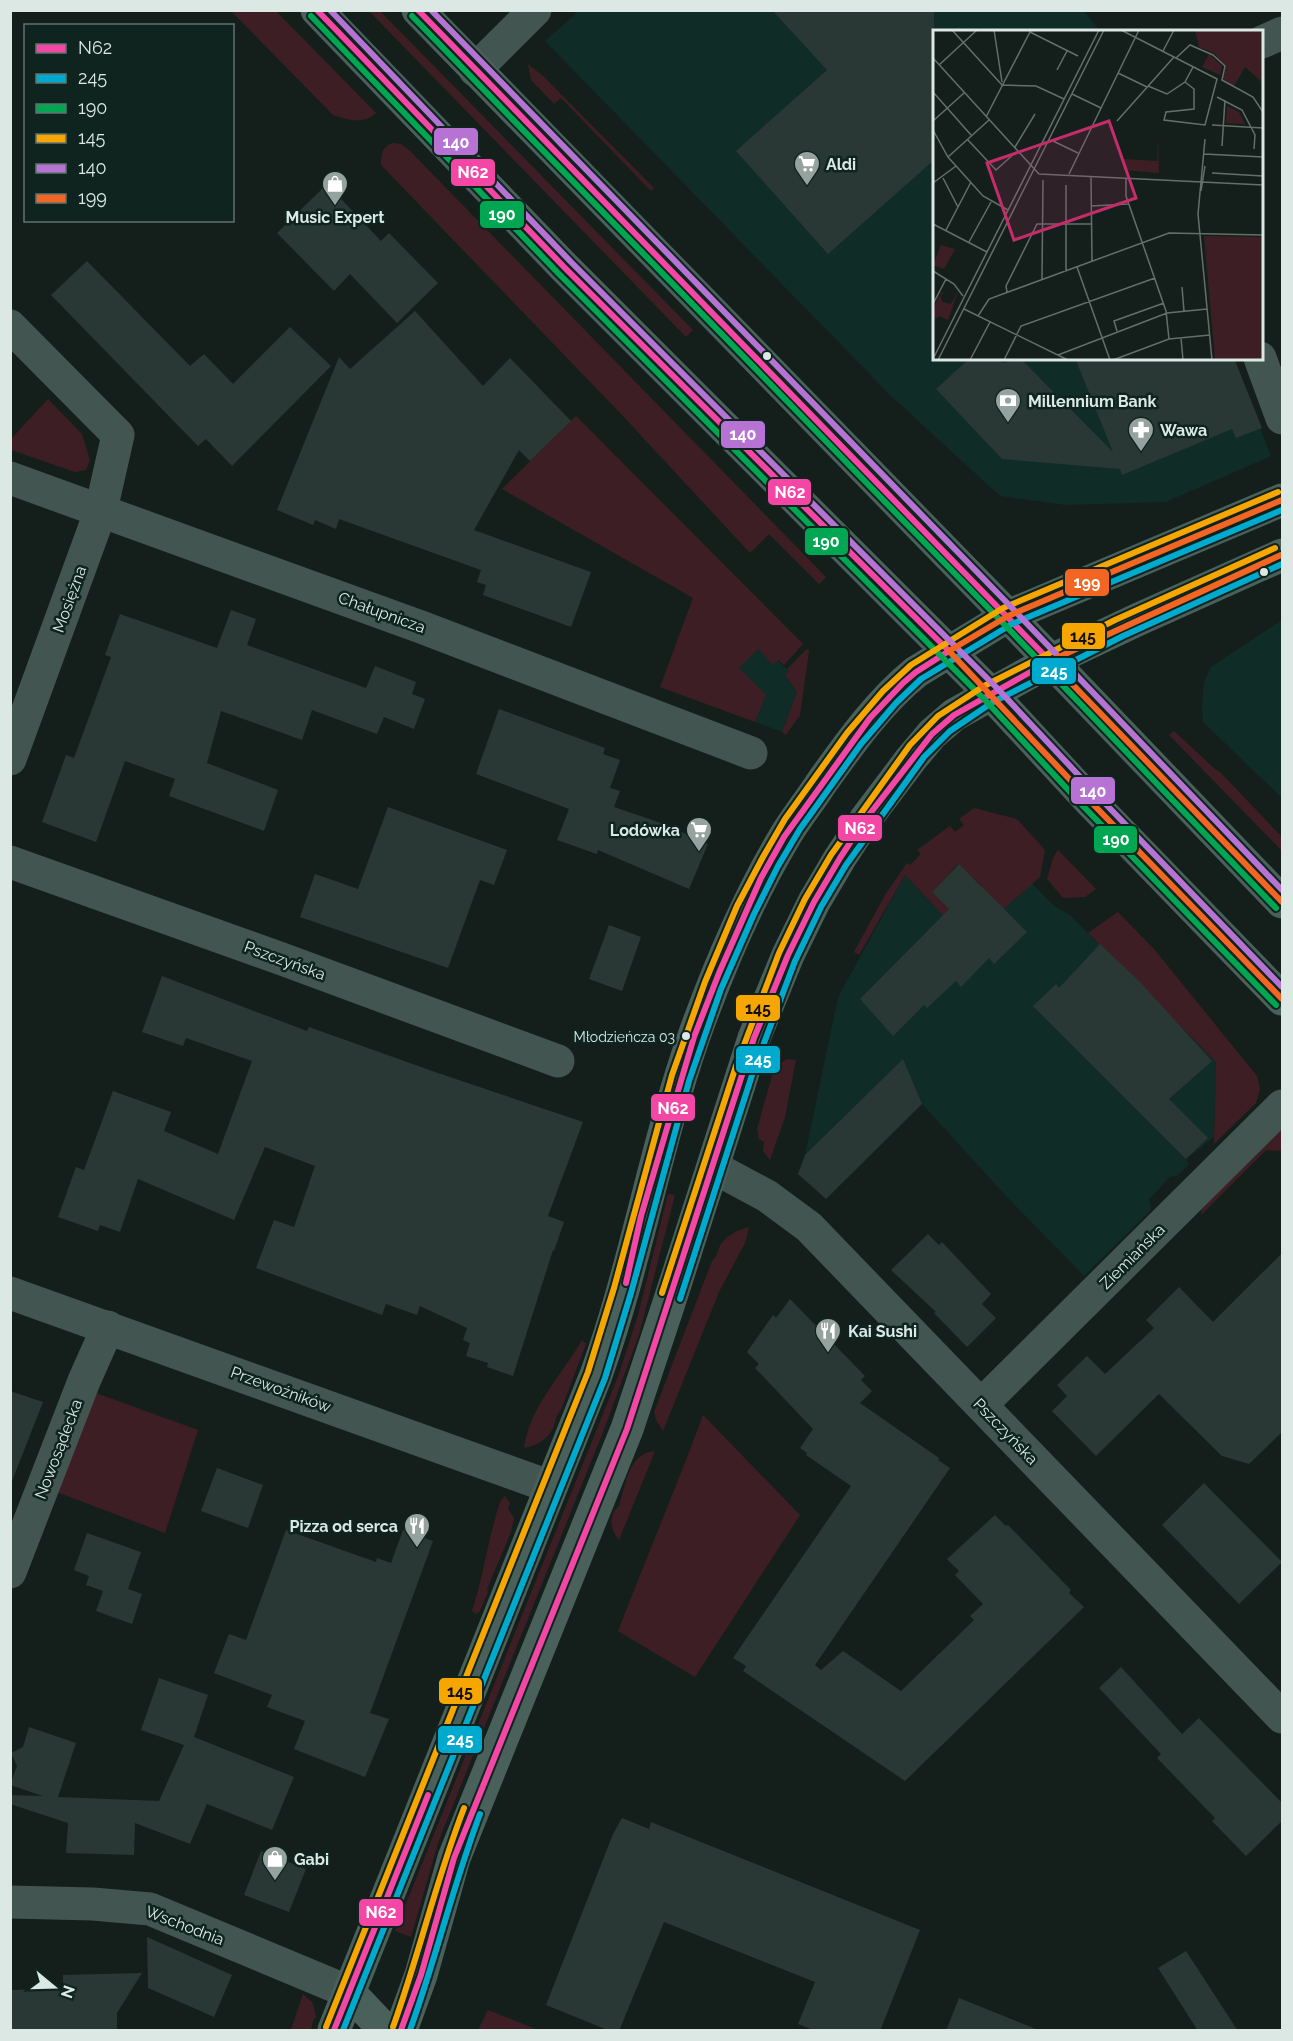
<svg xmlns="http://www.w3.org/2000/svg" width="1293" height="2041" font-family="Raleway,sans-serif">
  <style>
    .built { fill: #102c26 }
    .green { fill: #3e1e25; fill-rule: evenodd }
    .building { fill: #293835 }
    .lines { fill: none; stroke-linecap: round; stroke-linejoin: round }
    .minor { stroke: #435550; stroke-width: 33 }
    .secondary { stroke: #4a605b; stroke-width: 33 }
    .bus-1-casing { stroke: #0f241f; stroke-width: 10 }
    .bus-2-casing { stroke: #0f241f; stroke-width: 10 }
    .bus-3-casing { stroke: #0f241f; stroke-width: 10 }
    .bus-4-casing { stroke: #0f241f; stroke-width: 10 }
    .bus-5-casing { stroke: #0f241f; stroke-width: 10 }
    .bus-6-casing { stroke: #0f241f; stroke-width: 10 }
    .bus-1 { stroke: #f346a5; stroke-width: 6 }
    .bus-2 { stroke: #00a9ce; stroke-width: 6 }
    .bus-3 { stroke: #00a651; stroke-width: 6 }
    .bus-4 { stroke: #f7a600; stroke-width: 6 }
    .bus-5 { stroke: #b673d3; stroke-width: 6 }
    .bus-6 { stroke: #f26522; stroke-width: 6 }
    .bus-dot { fill: #dbe8e4; stroke: #0f241f; stroke-width: 2 }
    .labels { text-anchor: middle; stroke-width: 5; stroke-linejoin: round; paint-order: stroke }
    .bus-label { font-size: 14px; fill: #dbe8e4; stroke: #0f241f; text-anchor: end }
    .poi-label { font-size: 16px; font-weight: bold; fill: #dbe8e4; stroke: #0f241f; text-anchor: start }
    .street-label { font-size: 16px; fill: #dbe8e4; stroke: #0f241f }
    .inset-road { fill: none; stroke: #646f6c; stroke-width: 1.5 }
    .view { fill: #c42d69; fill-opacity: 0.15; stroke: #c42d69; stroke-width: 3 }
    .inset-edge { fill: none; stroke: #dbe8e4; stroke-width: 3 }
    .line-badge { stroke: #0f241f; stroke-width: 2 }
    .badge-label { font-size: 16px; text-anchor: middle; font-weight: bold; fill: #fff }
    .pale-badge-label { font-size: 16px; text-anchor: middle; font-weight: bold; fill: #111 }
  </style>
  <rect width="100%" height="100%" fill="#141f1c"/>
  <path class="built" d="M579,11H1084L1100,31L934,32V358L1234,359L1271,456L1166,502L1066,505L1000,496L891,396L545,41Z
    M1282,620V798L1203,722L1202,705L1204,682L1211,667Z
    M758,649L773,664L777,660L789,671L785,675L797,692L782,732L755,722L766,695L739,668Z
    M905,875L967,941L1032,883L1053,905L1071,916L1216,1062L1214,1137L1186,1159L1189,1164L1178,1175L1170,1177L1149,1199L1151,1210L1084,1276L1006,1196L922,1104L826,1199L805,1155L838,997Z"/>
  <path class="green" d="M231,11H276L376,113C362,125 350,120 333,115Z
    M369,11H380L693,330L686,337Z
    M528,64L543,76L654,188L651,191L561,98L554,104L531,80Z
    M393,143L401,144L409,150L826,577L819,584L769,534L750,553L622,415L381,165C381,154 382,146 393,143Z
    M48,399L82,434L90,460L86,470L75,472L11,450V439Z
    M576,416L803,644L784,665L778,660L773,665L758,649L739,668L766,695L755,722L660,687L693,598L502,489Z
    M807,649L809,651L800,715L786,735L782,732L797,692L785,675L789,671L787,669Z
    M1174,731L1215,769L1220,772L1282,837V851L1169,735Z
    M974,808L1017,819L1045,850L1040,877L967,941L905,875L859,955L854,952L885,895L907,863L910,865L921,854L917,850L950,826L955,832L964,825L959,819ZM958,864L982,886L955,914L932,892Z
    M1058,850L1096,889L1085,897L1063,898L1047,879L1053,858Z
    M1118,912L1154,949L1257,1076L1260,1089L1256,1103L1214,1144L1216,1062L1088,933Z
    M787,1059L796,1060L785,1117L770,1160L763,1151L764,1142L759,1139L757,1129L775,1065Z
    M1282,1129V1151L1266,1150L1201,1215L1202,1209L1276,1131Z
    M668,1194L675,1195L639,1335L603,1432L439,1840L411,1937L395,1931L619,1374L638,1315Z
    M749,1227L745,1243L719,1292L663,1431L656,1420L654,1412L712,1261C718,1256 716,1254 719,1248C724,1236 738,1230 749,1227Z
    M582,1340L586,1344L561,1410C555,1416 556,1422 553,1428C547,1440 536,1446 524,1448C530,1406 562,1375 582,1340Z
    M93,1392L198,1430L165,1533L54,1491Z
    M703,1415L800,1515L695,1677L618,1631C646,1559 676,1488 703,1415Z
    M655,1451L619,1540C610,1530 608,1515 619,1506C626,1485 628,1453 655,1451Z
    M505,1496L510,1503L508,1509L514,1518L511,1532L487,1589L488,1592L480,1611L476,1614L472,1611C484,1575 488,1538 500,1502Z
    M303,1994L313,2003L316,2017L313,2021L311,2030H291Z
    M488,2010L538,2030H478Z"/>
  <path class="building" d="M772,10H934V160L828,254L736,151L827,70Z
    M327,184L381,241L389,233L438,283L397,323L350,274L334,291L277,233Z
    M87,261L190,366L204,354L233,384L290,327L331,366L232,466L206,439L198,446L51,295Z
    M415,311L483,386L510,358L571,421L530,461L519,450L474,530L591,572L571,627L483,595L486,585L477,582L481,570L339,519L336,529L315,520L313,525L277,510L339,357L350,369Z
    M970,358H997L1002,363L1021,359L1113,452L1075,358H1234L1262,428L1236,438L1232,429L1122,475L1120,469L1002,459L936,389Z
    M231,610L256,619L247,645L366,688L375,666L416,682L412,694L425,699L414,729L384,717L377,734L312,710L302,740L221,711L207,763L278,790L264,831L169,796L175,779L125,761L96,842L42,822L66,755L74,758L111,657L105,655L120,614L217,648Z
    M499,709L605,748L603,754L620,760L610,788L620,791L614,807L664,824L708,844L689,889L598,850L597,854L557,840L569,809L476,774Z
    M388,807L507,850L494,885L480,880L448,968L300,917L315,874L358,889Z
    M959,864L1027,932L994,964L989,958L961,987L956,981L927,1008L924,1005L893,1036L860,999L949,909L932,892Z
    M609,925L641,937L622,991L589,979Z
    M1100,944L1140,982L1212,1061L1169,1099L1208,1138L1186,1159L1033,1006L1056,984L1059,988Z
    M162,976L307,1031L309,1027L435,1072L583,1122L548,1216L564,1222L554,1251L553,1250L513,1376L487,1367L488,1363L466,1356L470,1343L463,1340L467,1328L420,1306L417,1315L386,1304L382,1315L256,1268L274,1220L294,1227L315,1166L265,1147L234,1220L138,1179L120,1232L100,1225L98,1231L58,1217L76,1167L84,1170L113,1091L171,1112L164,1131L218,1154L252,1061L186,1038L183,1046L142,1032Z
    M903,1059L922,1104L826,1199L798,1174L805,1155Z
    M928,1234L939,1245L942,1242L991,1294L982,1304L996,1318L967,1347L934,1313L936,1312L891,1270Z
    M1282,1253V1432L1249,1464L1222,1456L1159,1394L1096,1456L1052,1411L1067,1396L1057,1385L1087,1356L1105,1374L1154,1328L1146,1320L1179,1287L1213,1322Z
    M790,1299L865,1376L861,1380L872,1391L860,1403L939,1458L938,1460L950,1468L815,1665L821,1670L843,1651L901,1691L974,1620L970,1616L983,1604L955,1575L959,1571L947,1559L995,1515L1006,1526L1008,1525L1071,1590L1069,1593L1084,1607L905,1781L743,1671L746,1666L733,1658L851,1486L806,1455L807,1453L800,1448L813,1429L755,1368L759,1364L747,1352L773,1315L776,1318Z
    M10,1391L43,1402L12,1481H10Z
    M217,1468L263,1485L248,1528L201,1511Z
    M1204,1483L1282,1562L1239,1604L1162,1525Z
    M286,1530L376,1562L377,1558L391,1563L403,1530L433,1541L370,1713L389,1719L365,1777L294,1749L305,1721L267,1707L272,1695L214,1673L229,1634L246,1640Z
    M87,1533L141,1552L128,1589L142,1594L132,1624L96,1611L103,1591L86,1585L89,1576L74,1570Z
    M1121,1667L1182,1734L1199,1718L1282,1803V1821L1246,1856L1212,1821L1215,1818L1157,1758L1161,1754L1099,1688Z
    M159,1678L208,1695L194,1737L294,1777L272,1830L207,1804L190,1844L135,1823L134,1855L66,1853L68,1823L10,1804V1795L43,1796L10,1785L17,1766L11,1753L23,1747L29,1727L76,1743L58,1797L159,1801L184,1745L141,1730Z
    M622,1818L649,1829L651,1822L920,1930L880,2031H816L798,2024L815,1982L664,1922L619,2031H610L546,2005L613,1834Z
    M261,1851L306,1869L289,1912L244,1895Z
    M147,1937L232,1975L214,2017L148,1988Z
    M1186,1951L1238,2031H1198L1158,1968Z
    M142,1973L117,2013V2031H10V1990L63,1989V1975Z
    M959,1998L1036,2029V2031H946Z"/>
  <g class="lines">
    <path class="minor" d="M1262,42L1282,33
      M475,70L535,10
      M10,326L118,435L101,510L10,759
      M1260,358L1282,418
      M10,478L421,627L751,753
      M10,862L282,959L558,1061
      M713,1167L767,1196L809,1227L1282,1717
      M10,1293L551,1487
      M981,1405L1282,1106
      M10,1572L84,1381L108,1327
      M10,1902L93,1904L150,1909L349,1992"/>
    <path class="secondary" d="M317,10L565,268L991,694L1090,801L1282,999
      M418,10L1008,616L1282,902
      M349,1992L385,2030
      M334,2030L596,1375C636,1264 655,1147 694,1036C718,969 747,900 784,838C795,819 810,801 822,782C850,743 878,703 916,672L1008,616L1282,500
      M401,2030L421,1975L454,1858L627,1429L668,1306L754,1038L788,955L814,902L840,858L865,820L911,759L932,734L954,715L1050,661L1139,619L1282,555"/>
    <defs>
      <path id="bus-1" d="M317,10L565,268L949,651
        M418,10L1050,661
        M626,1283L641,1216L694,1037L719,973L761,878L784,837L870,718L903,683L916,672L949,651
        M334,2030L428,1795
        M401,2030L421,1975L454,1858L627,1429L754,1038L788,955L814,902L840,858L865,820L932,734L954,715L1050,661"/>
      <path id="bus-2" d="M680,1299L753,1072L795,961L821,907L846,865L924,757L950,731L993,702L1123,636L1282,564
        M343,2030L605,1378L631,1293L689,1081L721,989L754,914L778,866L800,829L861,744L896,703L921,679L1012,624L1282,510
        M410,2030C436,1959 453,1885 480,1814"/>
      <path id="bus-3" d="M311,16L559,274L985,700L1084,807L1276,1005
        M412,16L1002,622L1276,908"/>
      <path id="bus-4" d="M662,1293L736,1066L779,953L805,899L831,855L910,745L938,716L984,686L1115,620L1275,548
        M326,2027L588,1372L614,1288L672,1075L705,982L737,906L763,857L785,819L847,733L883,691L911,665L1003,608L1278,492
        M393,2027C419,1955 436,1880 464,1808"/>
      <path id="bus-5" d="M330,10L571,262L997,688L1097,795L1282,987
        M431,10L1014,610L1282,890"/>
      <path id="bus-6" d="M1282,500L1008,616L949,651L1090,801L1282,999
        M1281,555L1050,661L1282,902"/>
    </defs>
    <use href="#bus-1" class="bus-1-casing"/>
    <use href="#bus-2" class="bus-2-casing"/>
    <use href="#bus-3" class="bus-3-casing"/>
    <use href="#bus-4" class="bus-4-casing"/>
    <use href="#bus-5" class="bus-5-casing"/>
    <use href="#bus-6" class="bus-6-casing"/>
    <use href="#bus-1" class="bus-1"/>
    <use href="#bus-2" class="bus-2"/>
    <use href="#bus-3" class="bus-3"/>
    <use href="#bus-4" class="bus-4"/>
    <use href="#bus-5" class="bus-5"/>
    <use href="#bus-6" class="bus-6"/>
  </g>
  <defs>
    <symbol id="supermarket-pin" viewBox="-11 -11 22 30"><path d="M0 17L-7.5 6A9.5 9.5 0 1 1 7.5 6Z" fill="#95a29e" stroke="#0f241f"/><path d="M-6-5.5h2.5l.6 2H6L4.5 2H-2.5L-4.4-4H-6ZM-1.5 3.2a1.3 1.3 0 1 0 .1 0ZM3 3.2a1.3 1.3 0 1 0 .1 0Z" fill="#fff"/></symbol>
    <symbol id="shop-pin" viewBox="-11 -11 22 30"><path d="M0 17L-7.5 6A9.5 9.5 0 1 1 7.5 6Z" fill="#95a29e" stroke="#0f241f"/><path d="M-5-2.5h2.3a2.7 3.5 0 0 1 5.4 0H5L5.5 6h-11ZM-1.5-2.5h3a1.5 2.3 0 0 0-3 0Z" fill="#fff"/></symbol>
    <symbol id="bank-pin" viewBox="-11 -11 22 30"><path d="M0 17L-7.5 6A9.5 9.5 0 1 1 7.5 6Z" fill="#95a29e" stroke="#0f241f"/><path d="M-6-4H6V4H-6ZM0-2.3a2.3 2.3 0 1 0 0 4.6a2.3 2.3 0 1 0 0-4.6Z" fill="#fff"/></symbol>
    <symbol id="pharmacy-pin" viewBox="-11 -11 22 30"><path d="M0 17L-7.5 6A9.5 9.5 0 1 1 7.5 6Z" fill="#95a29e" stroke="#0f241f"/><path d="M-2-6h4v4h4v4h-4v4h-4v-4h-4v-4h4Z" fill="#fff"/></symbol>
    <symbol id="restaurant-pin" viewBox="-11 -11 22 30"><path d="M0 17L-7.5 6A9.5 9.5 0 1 1 7.5 6Z" fill="#95a29e" stroke="#0f241f"/><path d="M-5-6h1v4h1v-4h1v4h1v-4h1v5L-1.5 .5V6h-2V.5L-5-1ZM5-6V6H3V1.5H1.5Q1.5-4 5-6Z" fill="#fff"/></symbol>
  </defs>
  <g fill-rule="evenodd">
    <use href="#supermarket-pin" x="792" y="149" width="30" height="40"/>
    <use href="#shop-pin" x="320" y="169" width="30" height="40"/>
    <use href="#bank-pin" x="993" y="386" width="30" height="40"/>
    <use href="#pharmacy-pin" x="1126" y="415" width="30" height="40"/>
    <use href="#supermarket-pin" x="684" y="815" width="30" height="40"/>
    <use href="#restaurant-pin" x="813" y="1316" width="30" height="40"/>
    <use href="#restaurant-pin" x="402" y="1511" width="30" height="40"/>
    <use href="#shop-pin" x="260" y="1844" width="30" height="40"/>
  </g>
  <g class="bus-dot">
    <circle cx="767" cy="356" r="5"/>
    <circle cx="1264" cy="572" r="5"/>
    <circle cx="686" cy="1036" r="5"/>
  </g>
  <g class="labels">
    <g class="bus-label">
      <text x="675" y="1042">Młodzieńcza 03</text>
    </g>
    <g class="poi-label">
      <text x="826" y="170">Aldi</text>
      <text x="335" y="223" text-anchor="middle">Music Expert</text>
      <text x="1028" y="407">Millennium Bank</text>
      <text x="1160" y="436">Wawa</text>
      <text x="680" y="836" text-anchor="end">Lodówka</text>
      <text x="848" y="1337">Kai Sushi</text>
      <text x="398" y="1532" text-anchor="end">Pizza od serca</text>
      <text x="294" y="1865">Gabi</text>
    </g>
    <g class="street-label">
      <text transform="translate(69 599) rotate(-70)" y="6">Mosiężna</text>
      <text transform="translate(382 612) rotate(20)" y="6">Chałupnicza</text>
      <text transform="translate(285 960) rotate(20)" y="6">Pszczyńska</text>
      <text transform="translate(1132 1256) rotate(-45)" y="6">Ziemiańska</text>
      <text transform="translate(281 1389) rotate(20)" y="6">Przewoźników</text>
      <text transform="translate(1006 1431) rotate(46)" y="6">Pszczyńska</text>
      <text transform="translate(58 1449) rotate(-69)" y="6">Nowosądecka</text>
      <text transform="translate(185 1925) rotate(21)" y="6">Wschodnia</text>
    </g>
  </g>
  <g transform="translate(933 30)">
    <rect width="330" height="330" fill="#141f1c"/>
    <path d="M262,0H330V53L312,37L301,56L290,49L293,37L281,23L266,17ZM276,24L289,36L287,45L269,37ZM294,76L306,82L312,94L293,93ZM225,107L226,143L191,140V129L224,131ZM271,206L330,207V330H282ZM8,215L22,219L11,239L0,235ZM25,261L15,290L6,286L0,291V279L8,262L12,263L7,265L9,272L18,274Z" fill="#3e1e25"/>
    <path class="inset-road" d="M19,0L69,55L103,56L131,69M61,0L69,52M188,0L284,49L272,95L231,90L233,82L261,79V59L252,52M97,2L145,26M230,21L241,0M0,28L106,144L330,155M243,28L257,15L280,25L292,36L289,50L320,67L330,82M6,35L44,0M124,40L134,21M185,43L214,57M215,56L234,64L252,52L260,37M0,62L38,105M139,64L168,78M284,67L309,80L322,105L321,119M53,87L98,0M0,91L31,63M184,91L241,27M279,95L330,98M0,100L15,127L50,166L75,180M34,109L63,140L83,122M272,109L265,184L279,330M120,111L145,123M289,116L292,70M82,117L102,84M271,124L330,127M15,127L56,90M279,143L330,146M136,144L206,0M158,147L159,231M10,148L25,177M193,148V166L233,281L236,309M0,153L23,136M133,155V241M268,161L272,136M158,176L195,174M0,194L54,222M13,200L38,152M36,212L58,172M144,237L177,330M0,241L21,254L30,266M109,249L110,150M249,257L251,281M74,262L73,256L104,194H158M0,274L13,249M31,279L135,330M45,286L56,269L236,203L330,205M184,301L181,291L231,273M248,308L250,330M125,325L234,283L274,279M0,329L166,0M5,330L171,0M37,330L57,292M71,330L88,296L222,248M180,330L236,309L277,305"/>
    <path class="view" d="M176,91L203,168L81,210L54,133Z"/>
    <rect width="330" height="330" class="inset-edge"/>
  </g>
  <g class="line-badge">
    <rect x="433" y="127" width="46" height="29" rx="6" fill="#b673d3"/>
    <rect x="450" y="158" width="46" height="29" rx="6" fill="#f346a5"/>
    <rect x="479" y="200" width="46" height="29" rx="6" fill="#00a651"/>
    <rect x="720" y="420" width="46" height="29" rx="6" fill="#b673d3"/>
    <rect x="767" y="478" width="45" height="28" rx="6" fill="#f346a5"/>
    <rect x="804" y="527" width="45" height="29" rx="6" fill="#00a651"/>
    <rect x="1064" y="568" width="46" height="29" rx="6" fill="#f26522"/>
    <rect x="1061" y="622" width="45" height="28" rx="6" fill="#f7a600"/>
    <rect x="1031" y="657" width="46" height="28" rx="6" fill="#00a9ce"/>
    <rect x="1070" y="776" width="46" height="29" rx="6" fill="#b673d3"/>
    <rect x="837" y="814" width="46" height="28" rx="6" fill="#f346a5"/>
    <rect x="1093" y="825" width="45" height="29" rx="6" fill="#00a651"/>
    <rect x="735" y="994" width="46" height="28" rx="6" fill="#f7a600"/>
    <rect x="735" y="1045" width="46" height="29" rx="6" fill="#00a9ce"/>
    <rect x="650" y="1093" width="46" height="29" rx="6" fill="#f346a5"/>
    <rect x="438" y="1677" width="45" height="28" rx="6" fill="#f7a600"/>
    <rect x="437" y="1725" width="46" height="29" rx="6" fill="#00a9ce"/>
    <rect x="358" y="1898" width="46" height="29" rx="6" fill="#f346a5"/>
  </g>
  <g class="badge-label">
    <text x="456" y="148">140</text>
    <text x="473" y="178">N62</text>
    <text x="502" y="220">190</text>
    <text x="743" y="440">140</text>
    <text x="790" y="498">N62</text>
    <text x="826" y="547">190</text>
    <text x="1087" y="588">199</text>
    <text x="1054" y="677">245</text>
    <text x="1093" y="797">140</text>
    <text x="860" y="834">N62</text>
    <text x="1116" y="845">190</text>
    <text x="758" y="1065">245</text>
    <text x="673" y="1114">N62</text>
    <text x="460" y="1745">245</text>
    <text x="381" y="1918">N62</text>
  </g>
  <g class="pale-badge-label">
    <text x="1083" y="642">145</text>
    <text x="758" y="1014">145</text>
    <text x="460" y="1697">145</text>
  </g>
  <rect width="1293" height="2041" fill="none" stroke="#dbe8e4" stroke-width="24"/>
  <rect x="24" y="24" width="210" height="198" fill="#0f241f" stroke="#61726e" stroke-width="1.5"/>
  <rect x="36" y="44" width="30" height="9" fill="#f346a5" stroke="#61726e" stroke-width="1.5"/>
  <text x="78" y="54" font-size="18" fill="#dbe8e4">N62</text>
  <rect x="36" y="74" width="30" height="9" fill="#00a9ce" stroke="#61726e" stroke-width="1.5"/>
  <text x="78" y="84" font-size="18" fill="#dbe8e4">245</text>
  <rect x="36" y="104" width="30" height="9" fill="#00a651" stroke="#61726e" stroke-width="1.5"/>
  <text x="78" y="114" font-size="18" fill="#dbe8e4">190</text>
  <rect x="36" y="134" width="30" height="9" fill="#f7a600" stroke="#61726e" stroke-width="1.5"/>
  <text x="78" y="144" font-size="18" fill="#dbe8e4">145</text>
  <rect x="36" y="164" width="30" height="9" fill="#b673d3" stroke="#61726e" stroke-width="1.5"/>
  <text x="78" y="174" font-size="18" fill="#dbe8e4">140</text>
  <rect x="36" y="194" width="30" height="9" fill="#f26522" stroke="#61726e" stroke-width="1.5"/>
  <text x="78" y="204" font-size="18" fill="#dbe8e4">199</text>
  <g transform="translate(54 1987) rotate(109)" stroke="#0f241f" stroke-width="4.5" paint-order="stroke">
  <path d="M0-4.5L10 22L0 15L-10 22Z" fill="#dbe8e4"/>
  <text y="-9" font-size="16" font-weight="bold" text-anchor="middle" fill="#dbe8e4">N</text>
  </g>
</svg>
